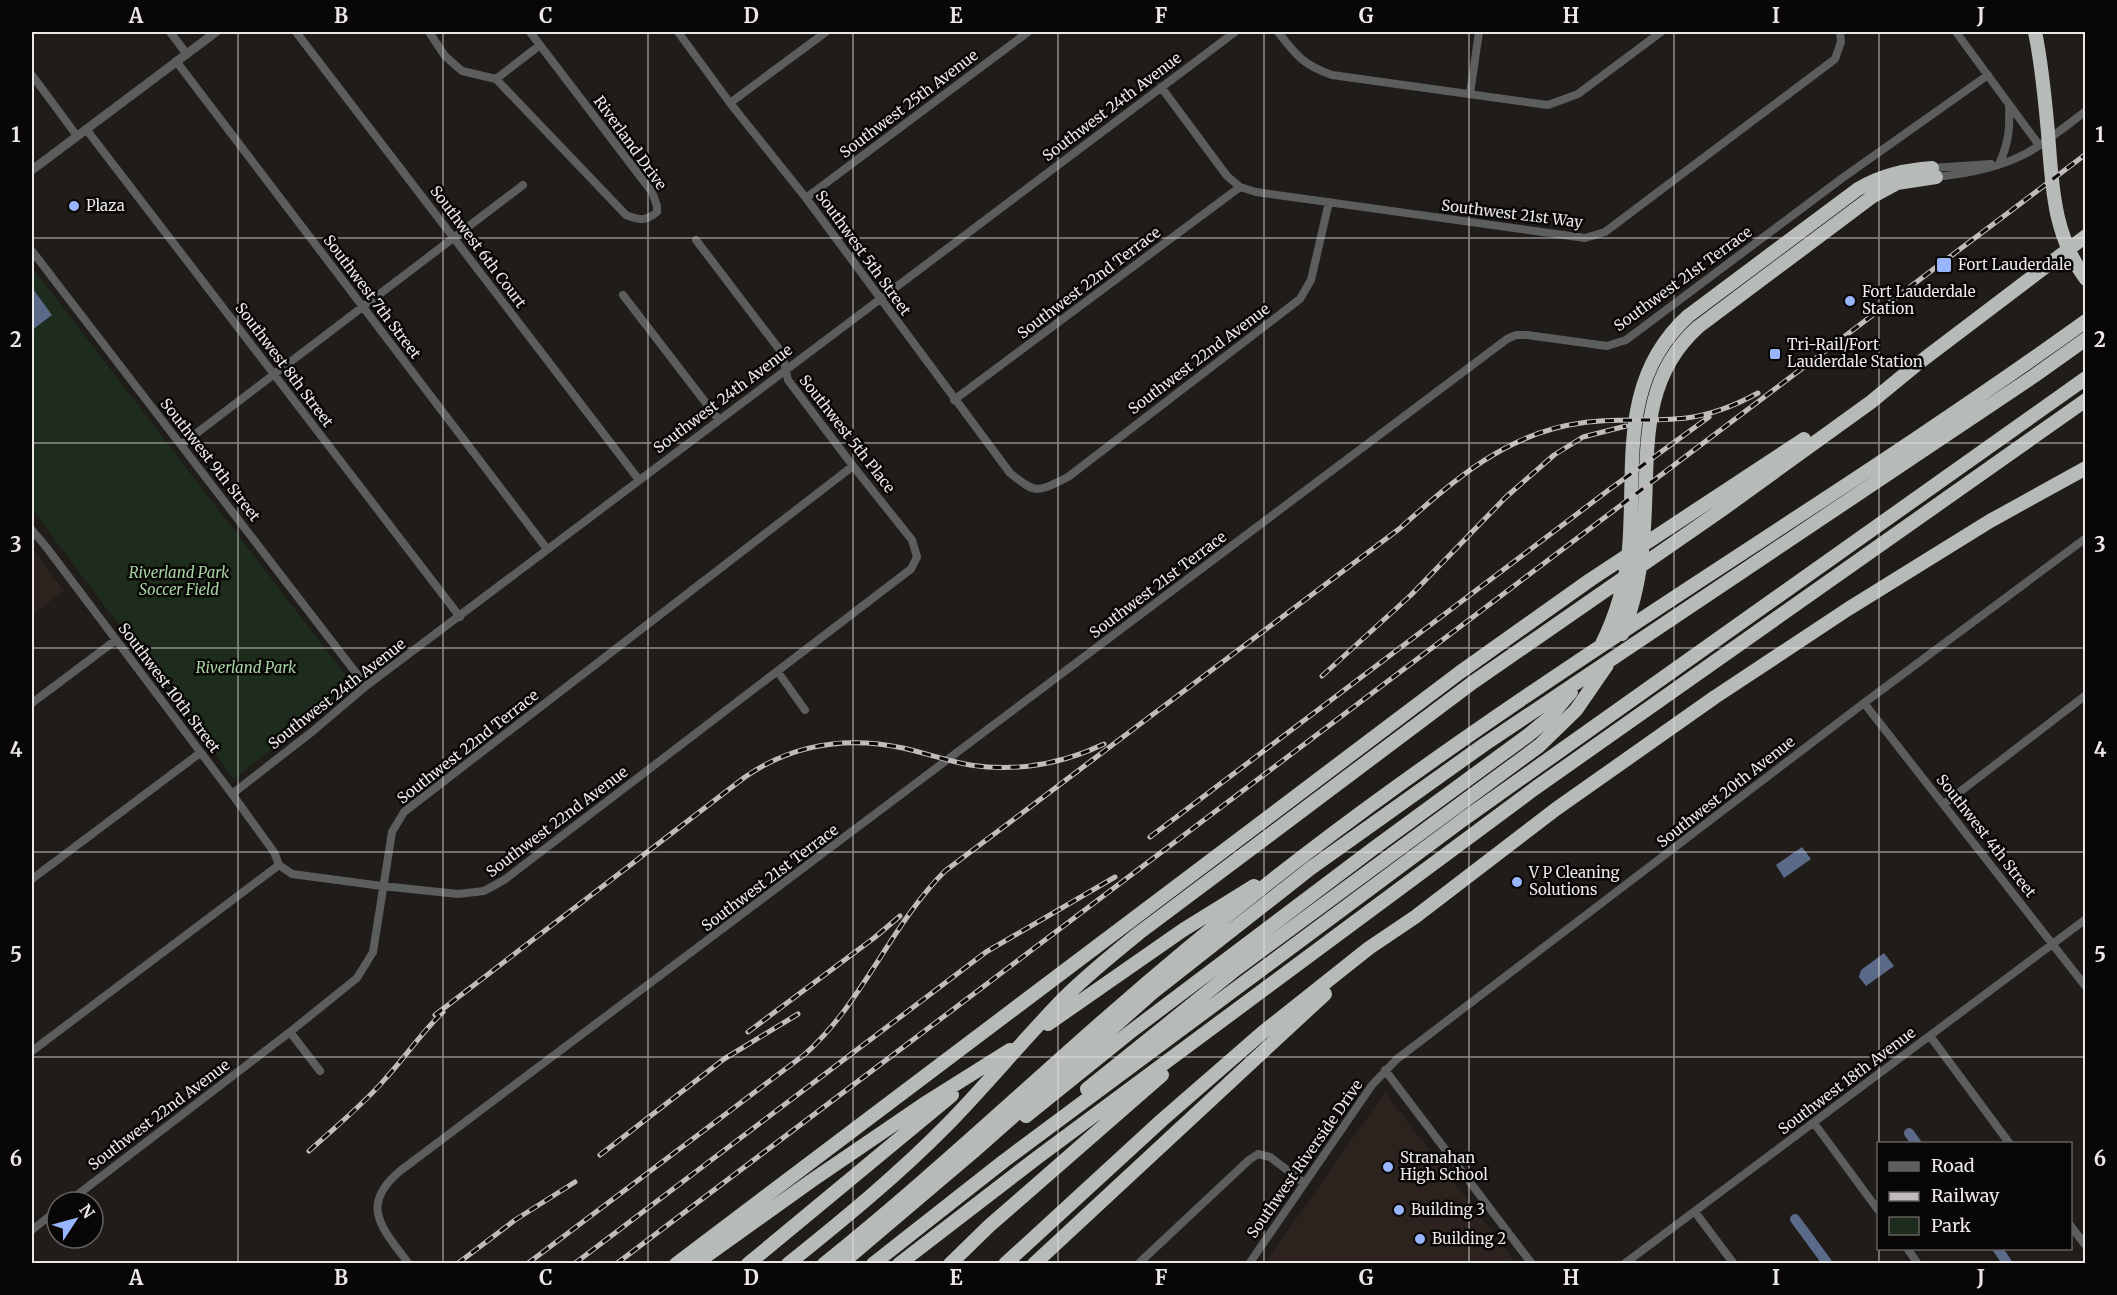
<svg xmlns="http://www.w3.org/2000/svg" width="2117" height="1295" font-family="Merriweather,serif">
  <style>
    .built { fill: #2c221e }
    .green { fill: #1d2c1c }
    .water { fill: #5b6a89 }
    .lines { fill: none; stroke-linecap: round; stroke-linejoin: round }
    .canal { stroke: #5b6a89; stroke-width: 10 }
    .minor { stroke: #5c5e5d; stroke-width: 8 }
    .tertiary { stroke: #5c5e5d; stroke-width: 9 }
    .motorway { stroke: #b6bbb8; stroke-width: 14 }
    .rail-casing { stroke: #c0bcbb; stroke-width: 5 }
    .rail { stroke: #090706; stroke-width: 3; stroke-dasharray: 9; stroke-linecap: butt }
    .grid { fill: none; stroke: #ebe8e7; stroke-width: 1.5; stroke-opacity: 0.55 }
    .poi-dot { fill: #97b6fd; stroke: #090706; stroke-width: 2 }
    .labels { text-anchor: middle; stroke-width: 5; stroke-linejoin: round; paint-order: stroke }
    .street-label { font-size: 15px; fill: #ebe8e7; stroke: #090706 }
    .poi-label { font-size: 15px; fill: #ebe8e7; stroke: #090706; text-anchor: start }
    .park-label { font-size: 15px; font-style: italic; fill: #a8d4a3; stroke: #090706 }
    .neatline { fill: none; stroke: #ebe8e7; stroke-width: 2 }
    .grid-label { font-size: 20px; text-anchor: middle; font-weight: bold; fill: #ebe8e7 }
  </style>
  <rect width="100%" height="100%" fill="#201c1a"/>
  <path class="built" d="M32,547L64,591L32,615Z
    M1385,1092L1453,1181L1516,1263H1265Z"/>
  <path class="green" d="M32,267L353,685L234,779L32,509Z"/>
  <path class="water" d="M33,289L52,315L32,330V290Z
    M1802,847L1811,859L1784,878L1776,865Z
    M1884,953L1894,966L1866,986L1859,977L1861,970Z"/>
  <g class="lines">
    <path class="canal" d="M1909,1133L1917,1144
      M1795,1219L1828,1264
      M1997,1248L2008,1264"/>
    <path class="minor" d="M170,32L186,53
      M296,32L639,480
      M429,32L445,56L462,71L496,79L626,215C639,220 645,222 657,212V206L652,192L530,32
      M678,32L730,103L806,198L1010,473C1037,495 1037,492 1068,477L1300,299L1311,280L1329,202
      M1278,32C1296,55 1303,65 1332,75L1548,105L1578,94L1661,32
      M1956,32L2039,145
      M176,61L547,549
      M32,75L77,136
      M496,79L540,45
      M1161,87L1227,176L1240,187L1256,192L1585,238L1605,232L1835,59L1841,42L1840,32
      M1470,94L1479,32
      M730,103L826,32
      M86,129L460,617
      M1999,164C2009,143 2010,127 2009,105
      M1932,168L1991,164
      M1936,177C1966,174 1998,168 2025,154C2046,143 2067,125 2086,111
      M806,198L1028,32
      M32,251L366,686
      M623,295L719,420
      M954,400L1240,187
      M181,445L523,185
      M32,530L47,548L232,794L274,852L279,865
      M778,672L805,710
      M32,703L116,640
      M1864,703L2086,987
      M232,794L313,731L366,686L1235,32
      M1944,804L2086,695
      M32,879L200,753
      M290,1032L320,1071
      M1930,1036L2010,1144
      M32,1051L279,865L292,874L382,886L458,894L484,891L504,880L911,569L917,557L912,540L853,466L788,380L782,353L696,240
      M1385,1070L1532,1264
      M1814,1123L1878,1210
      M68,1202L290,1032L357,978L373,952L392,832L404,812L853,466
      M1695,1212L1734,1264
      M2070,1225L2086,1246
      M32,1230L57,1210
      M1907,1248L1918,1264
      M409,1264C383,1229 358,1206 400,1171L1507,339L1516,335H1527L1607,346L1626,340L1841,179L1988,75
      M1138,1264L1249,1160L1258,1154L1270,1157L1304,1183
      M1249,1264L1372,1085L1397,1059L1864,703L2086,538
      M1624,1264L2086,919"/>
    <path class="tertiary" d="M32,170L216,32"/>
    <path class="motorway" d="M2035,32C2042,65 2045,99 2048,133C2052,185 2053,235 2086,279
      M1622,634C1636,600 1642,564 1644,527C1649,454 1638,381 1698,327L1873,196L1897,183L1936,177
      M1601,646C1616,616 1626,582 1629,549C1636,464 1618,380 1688,316L1858,189C1882,175 1905,170 1932,168
      M1048,1024L1183,930L1254,886
      M1087,1089L1236,969L1539,746L1576,710L1607,665
      M1026,1116L1129,1033L1374,848L1527,736L1549,718L1571,692
      M676,1264L1459,673L1590,580L1804,439
      M695,1264L811,1181L924,1104L1010,1050
      M748,1264L952,1095
      M788,1264C844,1219 899,1174 949,1123C988,1083 1024,1039 1063,999C1087,975 1113,954 1139,933L1472,683L1723,509L1871,402L1916,365L2086,236
      M824,1264C915,1191 1000,1112 1087,1035C1158,972 1231,911 1307,853C1557,662 1830,505 2086,321
      M841,1264L973,1152L1152,993L1311,868L1485,744L2034,376L2086,339
      M873,1264L1004,1161L1464,819L2086,378
      M899,1264L1038,1157L1534,789L2086,400
      M950,1264L989,1226L1162,1075
      M1005,1264L1162,1120L1262,1033L1369,948L1415,917L1556,809L1715,697L1848,609L1990,521L2086,468
      M1034,1264L1325,994"/>
    <defs>
      <path id="rail" d="M1322,676L1411,595L1506,497L1554,455L1583,437L1626,426
        M1150,837L1610,489L1709,417
        M435,1015L745,777C793,744 846,736 903,748C925,753 947,761 970,765C1016,772 1062,764 1104,744
        M748,1032L874,938L900,916
        M309,1151C335,1127 363,1105 386,1078C406,1056 422,1032 443,1012
        M600,1155L724,1059L798,1014
        M457,1264L515,1220L575,1182
        M527,1264L804,1055C863,1003 890,926 945,871L1399,529C1453,481 1506,433 1581,423C1615,418 1651,422 1686,418C1711,415 1736,405 1758,393
        M574,1264L986,952L1115,877
        M616,1264L2086,154"/>
    </defs>
    <use href="#rail" class="rail-casing"/>
    <use href="#rail" class="rail"/>
  </g>
  <path class="grid" d="M238,32V1264M443,32V1264M648,32V1264M853,32V1264M1058,32V1264M1264,32V1264M1469,32V1264M1674,32V1264M1879,32V1144M32,238H2086M32,443H2086M32,648H2086M32,852H2086M32,1057H2086M1879,1248V1264"/>
  <g class="poi-dot">
    <circle cx="74" cy="206" r="6"/>
    <rect x="1936" y="257" width="16" height="16" rx="3"/>
    <circle cx="1850" cy="301" r="6"/>
    <rect x="1769" y="348" width="12" height="12" rx="3"/>
    <circle cx="1517" cy="882" r="6"/>
    <circle cx="1388" cy="1167" r="6"/>
    <circle cx="1399" cy="1210" r="6"/>
    <circle cx="1420" cy="1239" r="6"/>
  </g>
  <g class="labels">
    <g class="street-label">
      <text transform="translate(909 104) rotate(-37)" y="5">Southwest 25th Avenue</text>
      <text transform="translate(1112 107) rotate(-37)" y="5">Southwest 24th Avenue</text>
      <text transform="translate(630 143) rotate(54)" y="5">Riverland Drive</text>
      <text transform="translate(1512 214) rotate(7)" y="5">Southwest 21st Way</text>
      <text transform="translate(478 247) rotate(53)" y="5">Southwest 6th Court</text>
      <text transform="translate(863 253) rotate(54)" y="5">Southwest 5th Street</text>
      <text transform="translate(1683 279) rotate(-36)" y="5">Southwest 21st Terrace</text>
      <text transform="translate(1089 283) rotate(-37)" y="5">Southwest 22nd Terrace</text>
      <text transform="translate(372 297) rotate(53)" y="5">Southwest 7th Street</text>
      <text transform="translate(1199 359) rotate(-37)" y="5">Southwest 22nd Avenue</text>
      <text transform="translate(284 365) rotate(53)" y="5">Southwest 8th Street</text>
      <text transform="translate(723 399) rotate(-37)" y="5">Southwest 24th Avenue</text>
      <text transform="translate(847 434) rotate(52)" y="5">Southwest 5th Place</text>
      <text transform="translate(210 460) rotate(52)" y="5">Southwest 9th Street</text>
      <text transform="translate(1158 585) rotate(-37)" y="5">Southwest 21st Terrace</text>
      <text transform="translate(169 688) rotate(53)" y="5">Southwest 10th Street</text>
      <text transform="translate(337 694) rotate(-38)" y="5">Southwest 24th Avenue</text>
      <text transform="translate(468 747) rotate(-38)" y="5">Southwest 22nd Terrace</text>
      <text transform="translate(1726 792) rotate(-38)" y="5">Southwest 20th Avenue</text>
      <text transform="translate(557 822) rotate(-37)" y="5">Southwest 22nd Avenue</text>
      <text transform="translate(1986 836) rotate(52)" y="5">Southwest 4th Street</text>
      <text transform="translate(770 878) rotate(-37)" y="5">Southwest 21st Terrace</text>
      <text transform="translate(1847 1081) rotate(-37)" y="5">Southwest 18th Avenue</text>
      <text transform="translate(159 1115) rotate(-37)" y="5">Southwest 22nd Avenue</text>
      <text transform="translate(1305 1159) rotate(-55)" y="5">Southwest Riverside Drive</text>
    </g>
    <g class="poi-label">
      <text x="86" y="211">Plaza</text>
      <text x="1958" y="270">Fort Lauderdale</text>
      <text x="1862" y="297">Fort Lauderdale<tspan x="1862" dy="17">Station</tspan></text>
      <text x="1787" y="350">Tri-Rail/Fort<tspan x="1787" dy="17">Lauderdale Station</tspan></text>
      <text x="1529" y="878">V P Cleaning<tspan x="1529" dy="17">Solutions</tspan></text>
      <text x="1400" y="1163">Stranahan<tspan x="1400" dy="17">High School</tspan></text>
      <text x="1411" y="1215">Building 3</text>
      <text x="1432" y="1244">Building 2</text>
    </g>
    <g class="park-label">
      <text x="179" y="578">Riverland Park<tspan x="179" dy="17">Soccer Field</tspan></text>
      <text x="246" y="673">Riverland Park</text>
    </g>
  </g>
  <rect width="2117" height="1295" fill="none" stroke="#090706" stroke-width="66"/>
  <rect x="1877" y="1142" width="195" height="108" fill="#090706" stroke="#636160" stroke-width="1.5"/>
  <rect x="1889" y="1162" width="30" height="9" fill="#5c5e5d" stroke="#636160" stroke-width="1.5"/>
  <text x="1931" y="1172" font-size="18" fill="#ebe8e7">Road</text>
  <rect x="1889" y="1192" width="30" height="9" fill="#c0bcbb" stroke="#636160" stroke-width="1.5"/>
  <text x="1931" y="1202" font-size="18" fill="#ebe8e7">Railway</text>
  <rect x="1889" y="1217" width="30" height="18" fill="#1d2c1c" stroke="#636160" stroke-width="1.5"/>
  <text x="1931" y="1232" font-size="18" fill="#ebe8e7">Park</text>
  <g transform="translate(75 1220) rotate(54)"><circle r="28" fill="#090706" stroke="#636160" stroke-width="1.5"/>
  <path d="M0-4.5L10 22L0 15L-10 22Z" fill="#97b6fd"/>
  <text y="-9" font-size="16" font-weight="bold" text-anchor="middle" fill="#ebe8e7">N</text>
  </g>
  <rect x="33" y="33" width="2051" height="1229" class="neatline"/>
  <g class="grid-label">
    <text x="136" y="23">A</text>
    <text x="341" y="23">B</text>
    <text x="546" y="23">C</text>
    <text x="751" y="23">D</text>
    <text x="956" y="23">E</text>
    <text x="1161" y="23">F</text>
    <text x="1366" y="23">G</text>
    <text x="1571" y="23">H</text>
    <text x="1776" y="23">I</text>
    <text x="1981" y="23">J</text>
    <text x="16" y="142">1</text>
    <text x="2100" y="142">1</text>
    <text x="16" y="347">2</text>
    <text x="2100" y="347">2</text>
    <text x="16" y="552">3</text>
    <text x="2100" y="552">3</text>
    <text x="16" y="757">4</text>
    <text x="2100" y="757">4</text>
    <text x="16" y="962">5</text>
    <text x="2100" y="962">5</text>
    <text x="16" y="1166">6</text>
    <text x="2100" y="1166">6</text>
    <text x="136" y="1285">A</text>
    <text x="341" y="1285">B</text>
    <text x="546" y="1285">C</text>
    <text x="751" y="1285">D</text>
    <text x="956" y="1285">E</text>
    <text x="1161" y="1285">F</text>
    <text x="1366" y="1285">G</text>
    <text x="1571" y="1285">H</text>
    <text x="1776" y="1285">I</text>
    <text x="1981" y="1285">J</text>
  </g>
</svg>
